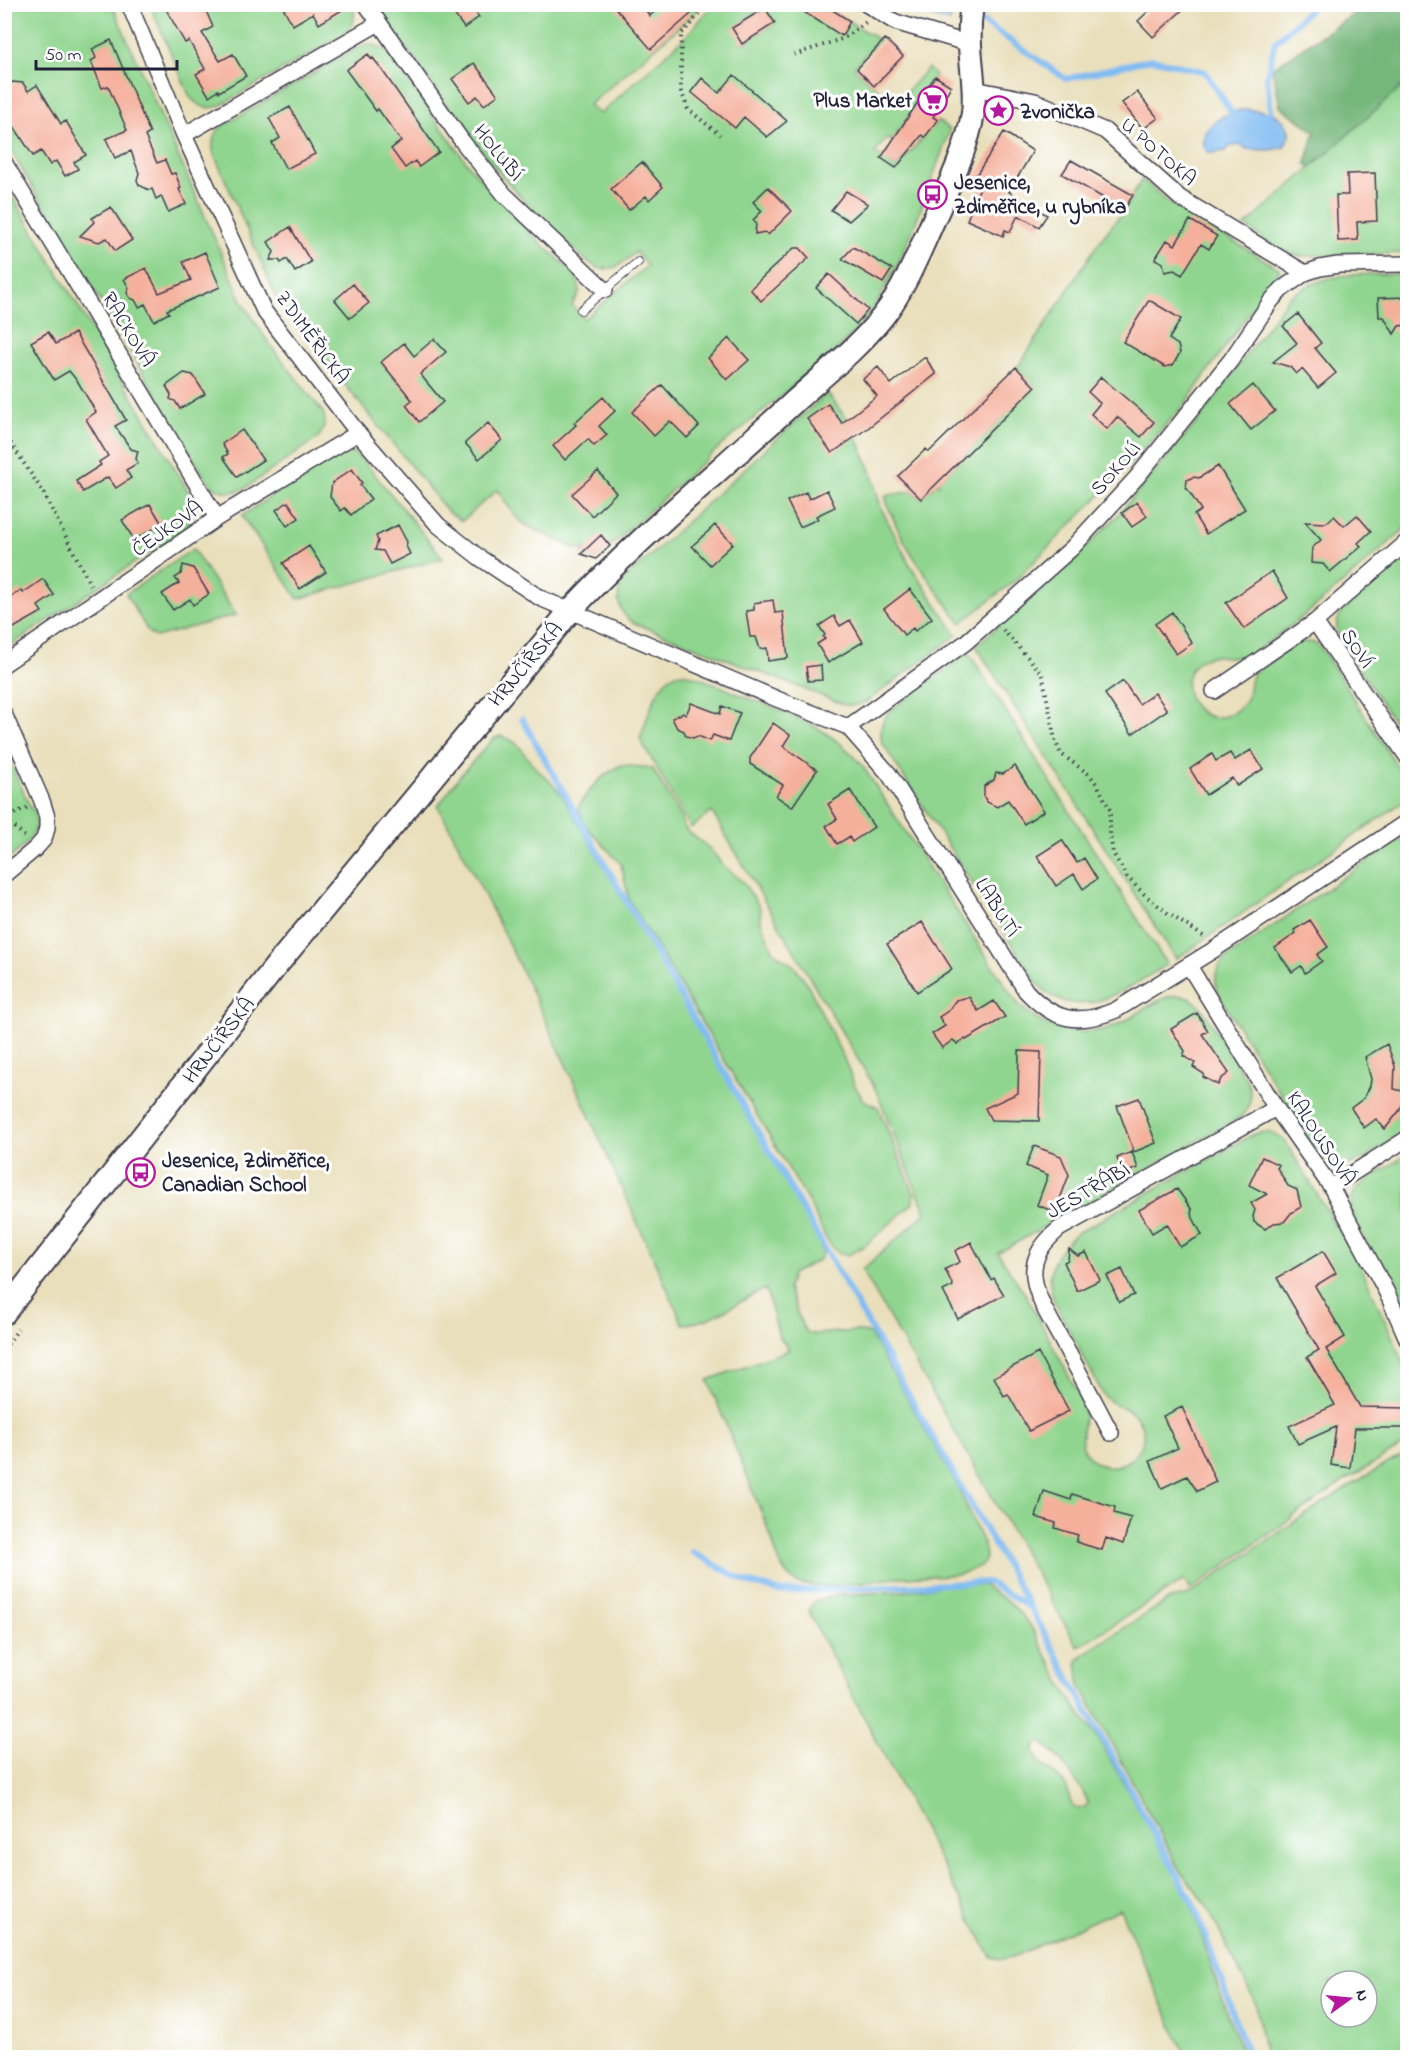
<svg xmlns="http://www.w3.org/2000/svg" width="1412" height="2062" font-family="'Indie Flower',sans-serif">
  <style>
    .green { fill: #90d58f; stroke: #597c65; stroke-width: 1.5; fill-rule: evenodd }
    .forest { fill: #74b67a; stroke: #4b6c5a; stroke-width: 1.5 }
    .water { fill: #80bbf2; stroke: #516e96; stroke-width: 1.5 }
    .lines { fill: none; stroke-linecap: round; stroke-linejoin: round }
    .stream { stroke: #80bbf2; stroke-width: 6 }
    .building { fill: #f5b09c }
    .lane-casing { stroke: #403e4e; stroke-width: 10 }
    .street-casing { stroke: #403e4e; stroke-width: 18 }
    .secondary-casing { stroke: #403e4e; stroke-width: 26 }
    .path { stroke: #403e4e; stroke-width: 4; stroke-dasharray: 1.5 4.5; stroke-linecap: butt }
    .lane { stroke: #fff; stroke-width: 8 }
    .street { stroke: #fff; stroke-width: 15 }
    .secondary { stroke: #fff; stroke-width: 22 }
    .labels { text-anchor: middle; stroke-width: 6; stroke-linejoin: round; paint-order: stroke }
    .poi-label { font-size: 21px; font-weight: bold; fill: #22223b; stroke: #fff; text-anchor: start }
    .street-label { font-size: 21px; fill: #22223b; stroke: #fff }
  </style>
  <rect width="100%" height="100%" fill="#fff"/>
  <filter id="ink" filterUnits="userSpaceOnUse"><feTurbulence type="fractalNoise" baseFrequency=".0167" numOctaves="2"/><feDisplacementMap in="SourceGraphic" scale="12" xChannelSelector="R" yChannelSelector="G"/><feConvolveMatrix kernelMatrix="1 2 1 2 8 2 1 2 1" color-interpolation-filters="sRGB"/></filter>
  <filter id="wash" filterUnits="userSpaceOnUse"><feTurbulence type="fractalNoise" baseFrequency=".008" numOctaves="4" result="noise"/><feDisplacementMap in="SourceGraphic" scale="24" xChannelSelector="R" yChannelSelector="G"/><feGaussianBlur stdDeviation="1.35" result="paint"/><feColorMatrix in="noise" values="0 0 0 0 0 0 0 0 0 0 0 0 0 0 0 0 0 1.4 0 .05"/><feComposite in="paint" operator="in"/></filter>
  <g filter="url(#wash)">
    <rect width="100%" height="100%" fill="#e9dfbb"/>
    <path class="green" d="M352,4C357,16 354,27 344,34L221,105C208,111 199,107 190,97L150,5Z
      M4,5H112L243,303L270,345L323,412C327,423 324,429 318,438L244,489C229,495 216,492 206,479L5,141Z
      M376,5H701L692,16L589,105L600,114L687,35L713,5H823L879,40L854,67L894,105L928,68L935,76L892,141L887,138L875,153L896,168L938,121L950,130L913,230L894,271L871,313L839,348L724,443L596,559L581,554L585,549H576L526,525L516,517L497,490L462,521L448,512L279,303L214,154C211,143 213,134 222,126L357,48C368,42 379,44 388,53L467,163L494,195L534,237L573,272L578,280L580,292L572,305L584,319L647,266L636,252C624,262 615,272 598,268C583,261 569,244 557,233C485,167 432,83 376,5ZM765,8L775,23L743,44L733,28Z
      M1407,82V253L1300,256L1280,251L1245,226Z
      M1142,179L1169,203L1280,269L1185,404L1116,479L1017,579L961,623C933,585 898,542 885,496L912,491L921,499L936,484H939L938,482L1034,387L1016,367L1020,364L1097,245L1124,210Z
      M4,182L190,494C196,509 193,520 182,531L5,649Z
      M1407,274V527C1357,570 1308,617 1252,653C1232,666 1211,644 1193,667C1179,685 1190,712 1212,717C1227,719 1243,710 1248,695C1250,687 1249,681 1253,673L1299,641L1314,643L1323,651L1405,778C1409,788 1407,796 1400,804L1176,959L976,646L1067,566L1117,516L1199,420L1288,298C1326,269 1362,275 1407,274Z
      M827,393L850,423L870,468L881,508L910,565L957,635L866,702L856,705H845L634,623C617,613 613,593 626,578Z
      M342,451L351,452L362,459L443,558L298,599L242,516L333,455Z
      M193,549L236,615L156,637L149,633L126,594Z
      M1407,555V742L1340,639C1335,629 1336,619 1343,611Z
      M968,652L1167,965C1127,987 1077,1029 1037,983L882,743C879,730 881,720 890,711Z
      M682,673C701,677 720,686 738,694C787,713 827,724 862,765L1012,996C1038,1032 1084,1042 1123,1022C1138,1014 1156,999 1172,996C1184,994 1193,999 1201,1007L1246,1079C1253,1094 1252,1105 1241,1117L998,1253L1027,1297L1083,1403C1089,1421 1075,1436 1086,1453C1108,1486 1160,1452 1138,1419C1129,1406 1114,1407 1104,1396L1056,1305C1043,1276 1053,1252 1077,1233L1252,1135C1264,1130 1275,1132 1285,1141L1361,1267L1407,1370V1443L1338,1485L1190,1590L1184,1580L1078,1647L862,1270L926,1213L875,1088L712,812L691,828L640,739C648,718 656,675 682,673Z
      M500,736C524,742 522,756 538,770C549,781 555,785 564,798C649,944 734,1089 817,1235L823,1253L819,1260L792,1274L788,1289L803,1327L807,1332L812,1334L858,1331L870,1334L957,1485L984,1546L986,1556L984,1563C976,1569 968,1572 959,1574C941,1577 922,1575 903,1577C879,1579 819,1591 798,1583C780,1575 776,1552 771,1536L708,1380L789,1350L779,1336L766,1289C738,1300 714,1323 683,1324C604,1150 529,974 438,806L459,777L493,739Z
      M4,748L31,809H34C43,835 22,847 5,862Z
      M621,765L652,768L682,818L685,829L709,848L724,866L743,882L760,908L761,923L774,952L793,965L806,981L845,1061L854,1084L863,1100L878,1107L914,1193L913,1203L867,1244L849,1255L840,1254L828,1242L808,1201L629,900L621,864L585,825L578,808C588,788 602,776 621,765Z
      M1407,834V1128C1384,1144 1342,1187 1317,1152L1220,997C1214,982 1213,971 1225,959Z
      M1407,1154V1326L1353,1215C1350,1204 1351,1198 1357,1188Z
      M1407,1453V2057H1265L1256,2004L1204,1901L1182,1873L1080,1685L1077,1661L1085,1653L1170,1599L1187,1596C1258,1548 1331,1493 1407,1453ZM1331,1981H1367V2017H1331Z
      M968,1584L983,1585L1010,1603L1029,1623L1059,1679L1074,1705L1097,1736L1184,1890L1195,1914L1220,1994L1244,2057H1186L1120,1909L1013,1957L1001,1959L991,1957L810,1615L809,1608L815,1601L838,1595L906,1591L924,1588ZM1039,1742C1053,1745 1083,1789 1088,1803C1086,1807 1083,1810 1077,1808C1068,1805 1070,1795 1067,1788C1059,1773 1039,1769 1033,1749Z"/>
    <path class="forest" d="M1369,4L1407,5V82L1310,168L1306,163L1315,132L1280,106L1272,68Z"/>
    <path class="water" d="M894,5H952L950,22Z
      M1247,109C1268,112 1283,111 1290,134L1284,147L1270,150L1246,149L1242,145L1230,146L1226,151L1212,153L1206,151C1195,127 1227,111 1247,109Z"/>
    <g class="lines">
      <path class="stream" d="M945,4L966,13
        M976,17L1066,79L1152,59L1205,72L1232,113L1238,117
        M1264,116L1271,112L1267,77L1275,42L1316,4
        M522,719L1030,1607L1195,1907L1249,2058
        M692,1552L744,1581L781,1592L988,1582L1029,1607"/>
    </g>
    <g id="blocks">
      <path class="building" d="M163,4H203L213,27L202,33L220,61L233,54L246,76L219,92L218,90L209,96L196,74L205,69L189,41L185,43Z
        M281,4H352L319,24L313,13L293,25Z
        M447,4H469L479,17L464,28Z
        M612,4H640L650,16L662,4H683L691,14L651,49Z
        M791,4H823L850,21L842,36Z
        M1156,4H1189L1153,37L1138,21Z
        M765,8L775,23L742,44L732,28Z
        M885,39L903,56L874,86L857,69Z
        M111,40L150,133L145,136L157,163L165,160L171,174L175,173L181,188L179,189L186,204L168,212L161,196L156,199L152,189L149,190L139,185L137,180L139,173L131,151L115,158L106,139L127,130L108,86L102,88L91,61L96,58L92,49Z
        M368,54L371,59L373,58L382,70L439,152L419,167L415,161L405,168L391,149L401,141L378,109L376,111L346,70Z
        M474,63L498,95L484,105L477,96L469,102L452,79Z
        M734,75L787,121L767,137L744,117L735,128L691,92L702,78L719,93Z
        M935,76L951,86L933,117L938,120L925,137L922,135L896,168L881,158Z
        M12,82L23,83L28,91L37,85L61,124L66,121L86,155L74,162L78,169L65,176L56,161L50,165L41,151L33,156L4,111V91L7,85Z
        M1137,92L1158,118L1143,129L1122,103Z
        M290,107L315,154L286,169L272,143L280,138L269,118Z
        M1004,132L1033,151L1009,192L1047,215L1039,227L1018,215L1010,232L1005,230L1003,236L967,220L980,187L971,183Z
        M1071,160L1133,195L1124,210L1062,174Z
        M642,162L663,187L649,200L646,196L629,210L611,189Z
        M1375,173L1377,221L1357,222L1358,240L1338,241L1336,195H1348L1347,174Z
        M768,187L792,211L768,235L765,232L755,234L756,223L753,220L762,211L753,202Z
        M846,191L868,204L849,221L831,210Z
        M111,207L132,240L115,251L107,238L99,242L80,236L94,222L92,218Z
        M1190,220L1217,236L1209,249L1201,244L1182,275L1174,270L1165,272L1163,263L1155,259L1167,240L1175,245Z
        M290,227L311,262L295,272L287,259L281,263L279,260H270L274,252L268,242Z
        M853,247L892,269L883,283L842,259Z
        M794,248H800L809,258L761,301L750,289Z
        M205,252L220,287L167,310L169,313L154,321L145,304L139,307L135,300L130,298L127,293L129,288L124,279L146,268L159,293L191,280L183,262Z
        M829,274L868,310L856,324L816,288Z
        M353,284L369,303L350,318L335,300Z
        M1407,297V325L1399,326L1394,334L1384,317H1379L1378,298Z
        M1149,300L1181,319L1169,339L1178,345L1180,353L1173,365L1165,367L1123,342Z
        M1298,314L1321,343L1315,348L1336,373L1318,388L1302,369L1296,374L1290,367L1273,362L1297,343L1283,326Z
        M48,332L56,344L75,333L126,420L115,426L131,449L138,451L136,459L138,463L126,470L131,478L116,488L108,477L83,492L76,481L101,465L99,462L108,456L86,419L96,412L78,382L69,371L54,380L31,342Z
        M729,338L749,360L727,380L708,358Z
        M434,339L446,352L420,374L443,402L419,422L406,405L412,400L381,362L404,343L414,356Z
        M925,357L936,374L868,428L832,453L807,419L828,404L842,423L877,396L863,379L878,367L891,384Z
        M1016,367L1035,387L921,499L898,476L926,449L929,452Z
        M184,373L193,375L205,394L180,409L175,401L170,399L171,395L166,386Z
        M1101,377L1154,422L1141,437L1117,417L1107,429L1091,414L1100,403L1088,392Z
        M662,385L699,426L687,438L670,421L654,436L632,412Z
        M1253,385L1275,411L1251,430L1230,404Z
        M603,397L615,411L599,426L607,435L594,446L588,439L565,460L553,446L576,425L574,423Z
        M488,423L502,440L479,459L465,443Z
        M242,430L263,460L237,477L223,457L228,454L222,444Z
        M1218,466L1245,509L1206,534L1194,515L1201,510L1186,487L1187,480L1193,477L1199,478Z
        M352,469L362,483L360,485L371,499L351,515L345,508L341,511L330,497L332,483Z
        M598,471L616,493L592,516L572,494Z
        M827,490L835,507L816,516L818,519L800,527L787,501L806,492L809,499Z
        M288,502L299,518L287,526L276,510Z
        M1137,502L1147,516L1132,527L1122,513Z
        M150,504L162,524L134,540L122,520Z
        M1357,515L1371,531L1358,543L1361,546L1330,572L1323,564L1311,563L1312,548L1321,540L1305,522L1326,523L1334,516L1344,526Z
        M398,525L407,542L406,546L410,554L390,564L383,551L375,550L378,541L376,536Z
        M715,525L733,544L710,565L692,546Z
        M601,535L610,546L596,559L581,554Z
        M309,546L326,572L300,589L283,563Z
        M183,565L193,568L209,594L193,605L190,599L173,610L162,594L179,583L175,578L181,574Z
        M1272,571L1288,598L1244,629L1226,603Z
        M43,579L54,595L38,606L42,612L12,629L4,617V601L21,590L23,593Z
        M910,589L932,618L915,631L913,628L904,635L884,609Z
        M773,600L775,613L783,612L788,658L768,661L767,648L760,649L756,637H750L746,611L754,610V603Z
        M1172,612L1192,643L1176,654L1155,624Z
        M834,616L840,626L850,620L863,642L828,663L817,644L825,639L823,637L825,635L819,626Z
        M821,665L822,680L808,681L806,667Z
        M1123,681L1139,704L1155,693L1167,710L1132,734L1105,694Z
        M691,703L720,714L722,706L740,713L729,741L713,735L710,741L698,736L693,738L686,736L684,731L677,728L672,718L683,713L686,715Z
        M773,723L790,735L783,746L817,770L792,807L776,796L783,785L750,764V758Z
        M1251,750L1263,769L1237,786L1232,778L1206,795L1190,769L1212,754L1216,761L1230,753L1235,760Z
        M1015,766L1044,811L1024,824L1008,800L997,807L987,802L984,797V786L994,780L996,773L1003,774Z
        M850,790L874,827L852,842L849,837L837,844L826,826L837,819L828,804Z
        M1062,840L1077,863L1084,858L1097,879L1083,889L1074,874L1056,886L1037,856Z
        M1310,920L1328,947L1317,955L1322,961L1305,973L1301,966L1292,972L1275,948L1296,933L1294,930Z
        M922,922L952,969L917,992L887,944Z
        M969,997L978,1011L994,1001L1005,1017L966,1040L965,1039L957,1044L953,1040L942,1048L932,1034L945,1026L939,1017L948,1011L956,1000Z
        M1197,1013L1208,1031L1202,1034L1229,1073L1221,1079L1218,1085L1203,1077L1204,1074L1193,1067L1195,1063L1183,1056L1185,1051L1171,1029Z
        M1387,1044L1395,1066L1394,1089L1407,1092L1400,1110L1385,1129L1376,1119L1364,1128L1351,1108L1364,1098L1370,1086L1371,1079L1365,1057Z
        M1019,1051L1041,1052L1039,1121L991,1120L985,1108L1018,1093Z
        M1139,1098L1156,1143L1134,1152L1117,1106Z
        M1034,1146L1061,1156L1069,1175L1055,1212L1037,1205L1048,1175L1026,1166Z
        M1132,1152L1138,1168L1122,1174L1117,1158Z
        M1262,1157L1279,1165L1277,1168L1288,1186L1297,1190L1301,1207L1291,1213L1284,1222L1274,1223L1265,1229L1254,1222L1253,1216L1255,1210L1251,1203L1267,1194L1249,1185Z
        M1177,1189L1192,1210L1191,1214L1202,1235L1180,1247L1167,1224L1152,1233L1139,1210Z
        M971,1242L991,1280L994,1278L1004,1295L958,1319L943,1291L953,1286L945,1269L960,1262L955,1251Z
        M1069,1249L1078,1256L1086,1252L1100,1280L1077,1291L1064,1262L1068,1260Z
        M1323,1251L1336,1273L1315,1286L1345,1337L1326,1349L1360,1407L1407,1408V1428H1355L1350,1468L1331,1465L1336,1427L1298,1444L1289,1426L1335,1405L1307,1357L1319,1350L1277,1278Z
        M1122,1269L1134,1295L1119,1302L1107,1276Z
        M1038,1353L1069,1411L1029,1431L1008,1394L1004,1396L994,1377Z
        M1182,1407L1216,1482L1197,1491L1187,1476L1162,1488L1150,1461L1178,1448L1163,1416Z
        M1044,1491L1071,1500L1072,1494L1115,1507L1114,1513L1131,1518L1123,1544L1106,1538L1102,1550L1076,1542L1078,1535L1055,1528L1056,1523L1036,1517Z"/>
    </g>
  </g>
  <g filter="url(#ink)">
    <use href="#blocks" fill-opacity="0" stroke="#403e4e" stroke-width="1.5"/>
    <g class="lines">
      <defs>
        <path id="lane" d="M581,310L638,262"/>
        <path id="street" d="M129,4L184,135L264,311L358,433L438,525L480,558L540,598L777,699L848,727L889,774L1026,991C1054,1021 1078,1026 1116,1010L1215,949L1408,821
          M366,4L462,141L504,194L605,290
          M866,4L895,22L970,44
          M974,89L1035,101L1105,131L1180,198L1305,273
          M184,135L379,23
          M4,162L217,518
          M1315,622L1408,758
          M4,664L217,518L358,433
          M1214,691L1315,622L1408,541
          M4,714L42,801L47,817V828L44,839L36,848L4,875
          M848,727L965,643L1072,548L1137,477L1231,360L1271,301L1282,289L1305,273L1320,268L1338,265L1408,264
          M1189,966L1276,1108L1331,1187L1387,1293L1408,1341
          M1331,1187L1408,1138
          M1111,1433C1095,1402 1078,1370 1061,1339C1051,1320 1036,1298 1034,1276C1032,1256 1045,1241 1059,1229L1276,1108"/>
        <path id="secondary" d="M4,1313L276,966L571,610C641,535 721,470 796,400C826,373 859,347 884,315C906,286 919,252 934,219C949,185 967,150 973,113C976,91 971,67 970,45C969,31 970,18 972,4"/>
      </defs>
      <use href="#lane" class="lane-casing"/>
      <use href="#street" class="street-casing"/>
      <use href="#secondary" class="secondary-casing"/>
      <path class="path" d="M706,4L691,24L681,34V91L688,109L720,135
        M794,55L844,38L866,22
        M4,433L43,492L91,586
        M1003,630L1042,673L1055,740L1061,754L1090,775L1098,786L1110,810V835L1113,853L1127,877L1145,895L1169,914L1206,938
        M4,819L28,807
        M6,819L25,837
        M4,1349L18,1329"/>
      <use href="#lane" class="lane"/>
      <use href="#street" class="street"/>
      <use href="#secondary" class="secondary"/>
    </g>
  </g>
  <defs>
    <symbol id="supermarket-ring" viewBox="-11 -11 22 22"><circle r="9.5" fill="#fff" stroke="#b5179e" stroke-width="1.5"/><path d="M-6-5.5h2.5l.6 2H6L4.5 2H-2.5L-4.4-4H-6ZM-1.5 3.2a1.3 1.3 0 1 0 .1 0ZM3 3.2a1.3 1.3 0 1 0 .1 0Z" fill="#b5179e"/></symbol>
    <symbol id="sight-ring" viewBox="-11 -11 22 22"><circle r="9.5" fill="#fff" stroke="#b5179e" stroke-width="1.5"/><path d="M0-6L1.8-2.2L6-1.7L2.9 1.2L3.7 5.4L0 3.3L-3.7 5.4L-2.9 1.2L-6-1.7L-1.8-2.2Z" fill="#b5179e"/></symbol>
    <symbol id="bus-ring" viewBox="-11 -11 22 22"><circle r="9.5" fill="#fff" stroke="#b5179e" stroke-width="1.5"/><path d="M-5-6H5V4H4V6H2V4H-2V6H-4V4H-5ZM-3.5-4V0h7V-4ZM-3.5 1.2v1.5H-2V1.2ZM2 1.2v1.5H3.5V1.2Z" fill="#b5179e"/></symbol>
  </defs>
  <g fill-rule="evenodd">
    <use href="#supermarket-ring" x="916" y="84" width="33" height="33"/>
    <use href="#sight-ring" x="982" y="94" width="33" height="33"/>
    <use href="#bus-ring" x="916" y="178" width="33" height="33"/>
    <use href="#bus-ring" x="124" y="1156" width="33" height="33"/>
  </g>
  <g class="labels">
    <g class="poi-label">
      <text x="912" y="107" text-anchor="end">Plus Market</text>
      <text x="1020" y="118">Zvonička</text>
      <text x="954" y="189">Jesenice,<tspan x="954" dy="24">Zdiměřice, u rybníka</tspan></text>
      <text x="162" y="1167">Jesenice, Zdiměřice,<tspan x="162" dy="24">Canadian School</tspan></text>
    </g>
    <g class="street-label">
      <text transform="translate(1159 151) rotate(41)" y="7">U POTOKA</text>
      <text transform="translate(499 152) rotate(51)" y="7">HOLUBÍ</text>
      <text transform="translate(129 329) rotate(59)" y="7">RACKOVÁ</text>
      <text transform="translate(313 337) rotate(54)" y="7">ZDIMĚŘICKÁ</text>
      <text transform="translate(1115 468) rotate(-49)" y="7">SOKOLÍ</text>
      <text transform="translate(167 528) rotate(-35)" y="7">ČEJKOVÁ</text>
      <text transform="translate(1358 648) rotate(56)" y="7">SOVÍ</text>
      <text transform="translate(525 664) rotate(-50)" y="7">HRNČÍŘSKÁ</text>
      <text transform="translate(998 907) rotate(58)" y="7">LABUTÍ</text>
      <text transform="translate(218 1040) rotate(-52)" y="7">HRNČÍŘSKÁ</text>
      <text transform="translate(1322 1138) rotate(57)" y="7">KALOUSOVÁ</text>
      <text transform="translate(1088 1190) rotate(-30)" y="7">JESTŘÁBÍ</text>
    </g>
  </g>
  <rect width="1412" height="2062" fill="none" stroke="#fff" stroke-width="24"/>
  <g transform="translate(1349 1999) rotate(75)"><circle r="28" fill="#ffffff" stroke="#a7a7b1" stroke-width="1.5"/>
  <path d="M0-4.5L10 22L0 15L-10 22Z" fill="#b5179e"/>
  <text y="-9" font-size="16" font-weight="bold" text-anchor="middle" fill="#22223b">N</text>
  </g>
  <path d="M36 60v9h141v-9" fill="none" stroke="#22223b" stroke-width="3"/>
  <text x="45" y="60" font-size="18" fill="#22223b" stroke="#ffffff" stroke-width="4.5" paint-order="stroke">50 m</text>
</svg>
